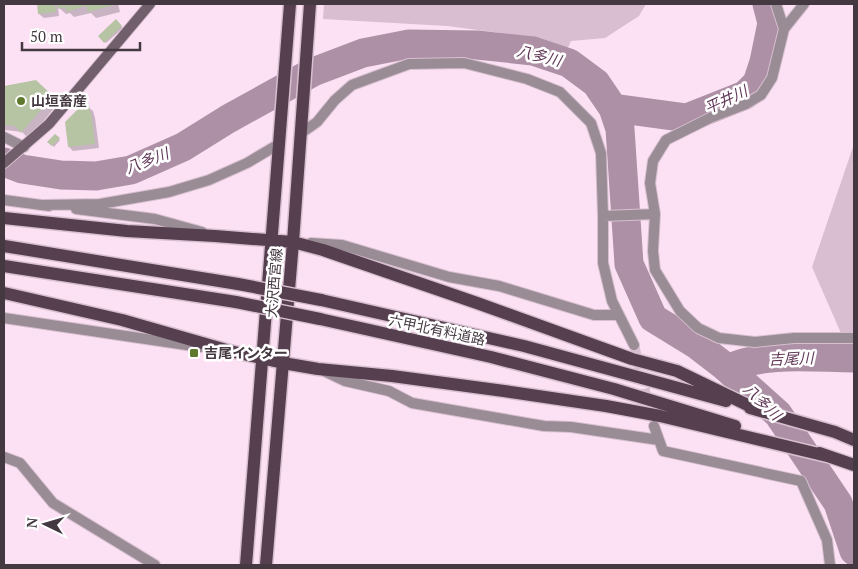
<svg xmlns="http://www.w3.org/2000/svg" width="858" height="569" font-family="'PT Serif','Noto Sans JP',serif">
  <style>
    .green { fill: #d9bdd1 }
    .shadow { fill: #0003 }
    .lines { fill: none; stroke-linecap: round; stroke-linejoin: round }
    .river { stroke: #ad90a5; stroke-width: 29 }
    .building { fill: #b7c4a4 }
    .street-tunnel { stroke: #d7bfd0; stroke-width: 10; stroke-dasharray: 10 5; stroke-linecap: butt }
    .street-casing { stroke: #d7bfd0; stroke-width: 12 }
    .secondary-casing { stroke: #d7bfd0; stroke-width: 12 }
    .primary-casing { stroke: #d7bfd0; stroke-width: 15 }
    .street { stroke: #998c95; stroke-width: 10 }
    .secondary { stroke: #725f6c; stroke-width: 10 }
    .primary { stroke: #564050; stroke-width: 12 }
    .primary-bridge-casing { stroke: #d7bfd0; stroke-width: 15; stroke-linecap: butt }
    .primary-bridge { stroke: #564050; stroke-width: 12 }
    .poi-dot { fill: #607a2d; stroke: #fff; stroke-width: 2 }
    .labels { text-anchor: middle; stroke-width: 5; stroke-linejoin: round; paint-order: stroke }
    .poi-label { font-size: 14px; font-weight: bold; fill: #443941; stroke: #fff; text-anchor: start }
    .street-label { font-size: 14px; fill: #443941; stroke: #fff }
    .water-label { font-size: 15px; font-style: italic; fill: #613757; stroke: #fff }
  </style>
  <rect width="100%" height="100%" fill="#fce1f4"/>
  <path class="green" d="M324,4H646L639,16L605,38L571,41L561,63L501,33L447,26L323,19Z
    M854,144V363L812,267Z"/>
  <path class="shadow" d="M38,4H118L120,12L96,18L91,13L74,17L70,13L66,14L58,7L59,16L44,18L39,14Z
    M116,21L123,28L106,43L100,36Z
    M36,81L58,103L29,139L22,132L5,130L4,129V87Z
    M88,107L93,111L95,118L99,148L73,151L69,147Z
    M55,135L60,140L54,147L49,142Z"/>
  <g class="lines">
    <path class="river" d="M613,108L687,118L745,95L757,83L764,62L772,23L767,4
      M4,162L22,169L61,175L96,176L131,170L183,147L228,119L313,72L363,53L409,44L477,45L533,51L569,63L596,83L613,108L620,129L629,264L653,318L697,345L723,365L778,414L838,503L854,551
      M728,369C766,351 814,358 854,358"/>
  </g>
  <path class="building" d="M37,4H55L56,12L38,14Z
    M57,4H114V5L88,12L86,6L67,12L65,7L58,9Z
    M116,19L122,26L104,43L98,36Z
    M36,80L53,96L21,133L15,126L4,125V86Z
    M89,105L90,112H91L95,144L68,147L65,122L81,106Z
    M55,134L60,138L52,146L47,142Z"/>
  <g class="lines">
    <path class="street-tunnel" d="M634,345L652,420"/>
    <defs>
      <path id="street" d="M776,4L784,29
        M804,4L784,29L772,78L761,95L746,104L712,117L666,140L653,161L650,183L655,214L653,251L655,270L680,311L698,328L719,338L755,342L794,338H854
        M300,134L317,122L335,100L352,85L409,64L464,63L527,79L560,92L591,123L601,153L603,216V263L612,301L634,345
        M4,137L24,147
        M4,200L49,206
        M43,205L100,204L169,192L209,180L247,163L279,144
        M76,209L155,219L202,232
        M603,216L655,214
        M311,243L342,245L449,277L499,286L594,315H619
        M4,318L200,347
        M324,371L345,381L389,391L412,403L544,426L571,427L659,440
        M654,426L663,451L801,481L827,540L830,565
        M4,457L20,463L53,503L155,565"/>
      <path id="secondary" d="M4,163L49,124L150,4"/>
      <path id="primary" d="M4,218L127,231L215,236L293,242L323,250L477,303L632,359L677,371L758,410
        M4,246L238,284
        M4,266L236,302
        M4,293L122,320L230,351L283,363L318,369L392,376L504,391L606,406L660,416L827,456
        M321,300L524,346L726,401
        M320,319L491,357L614,389L735,426
        M750,408L835,432L854,440
        M819,453L854,465
        M246,565L290,4
        M266,565L293,242L310,4"/>
    </defs>
    <use href="#street" class="street-casing"/>
    <use href="#secondary" class="secondary-casing"/>
    <use href="#primary" class="primary-casing"/>
    <use href="#street" class="street"/>
    <use href="#secondary" class="secondary"/>
    <use href="#primary" class="primary"/>
    <defs>
      <path id="primary-bridge" d="M238,284L321,300
        M236,302L320,319"/>
    </defs>
    <use href="#primary-bridge" class="primary-bridge-casing"/>
    <use href="#primary-bridge" class="primary-bridge"/>
  </g>
  <g class="poi-dot">
    <circle cx="21" cy="101" r="5"/>
    <rect x="189" y="348" width="10" height="10" rx="2.5"/>
  </g>
  <g class="labels">
    <g class="poi-label">
      <text x="31" y="106">山垣畜産</text>
      <text x="204" y="358">吉尾インター</text>
    </g>
    <g class="street-label">
      <text transform="translate(274 283) rotate(-85)" y="5">大沢西宮線</text>
      <text transform="translate(437 330) rotate(12)" y="5">六甲北有料道路</text>
    </g>
    <g class="water-label">
      <text transform="translate(539 56) rotate(14)" y="5">八多川</text>
      <text transform="translate(726 100) rotate(-25)" y="5">平井川</text>
      <text transform="translate(147 161) rotate(-21)" y="5">八多川</text>
      <text transform="translate(791 359) rotate(-2)" y="5">吉尾川</text>
      <text transform="translate(762 402) rotate(44)" y="5">八多川</text>
    </g>
  </g>
  <rect width="858" height="569" fill="none" stroke="#443941" stroke-width="10"/>
  <g transform="translate(45 524) rotate(275)" stroke="#ffffff" stroke-width="4" paint-order="stroke">
  <path d="M0-4L9 19L0 12L-9 19Z" fill="#443941"/>
  <text y="-8" font-size="14" font-weight="bold" text-anchor="middle" fill="#443941">N</text>
  </g>
  <path d="M22 42v8h118v-8" fill="none" stroke="#443941" stroke-width="2.5"/>
  <text x="30" y="42" font-size="15" fill="#443941" stroke="#ffffff" stroke-width="4" paint-order="stroke">50 m</text>
</svg>
